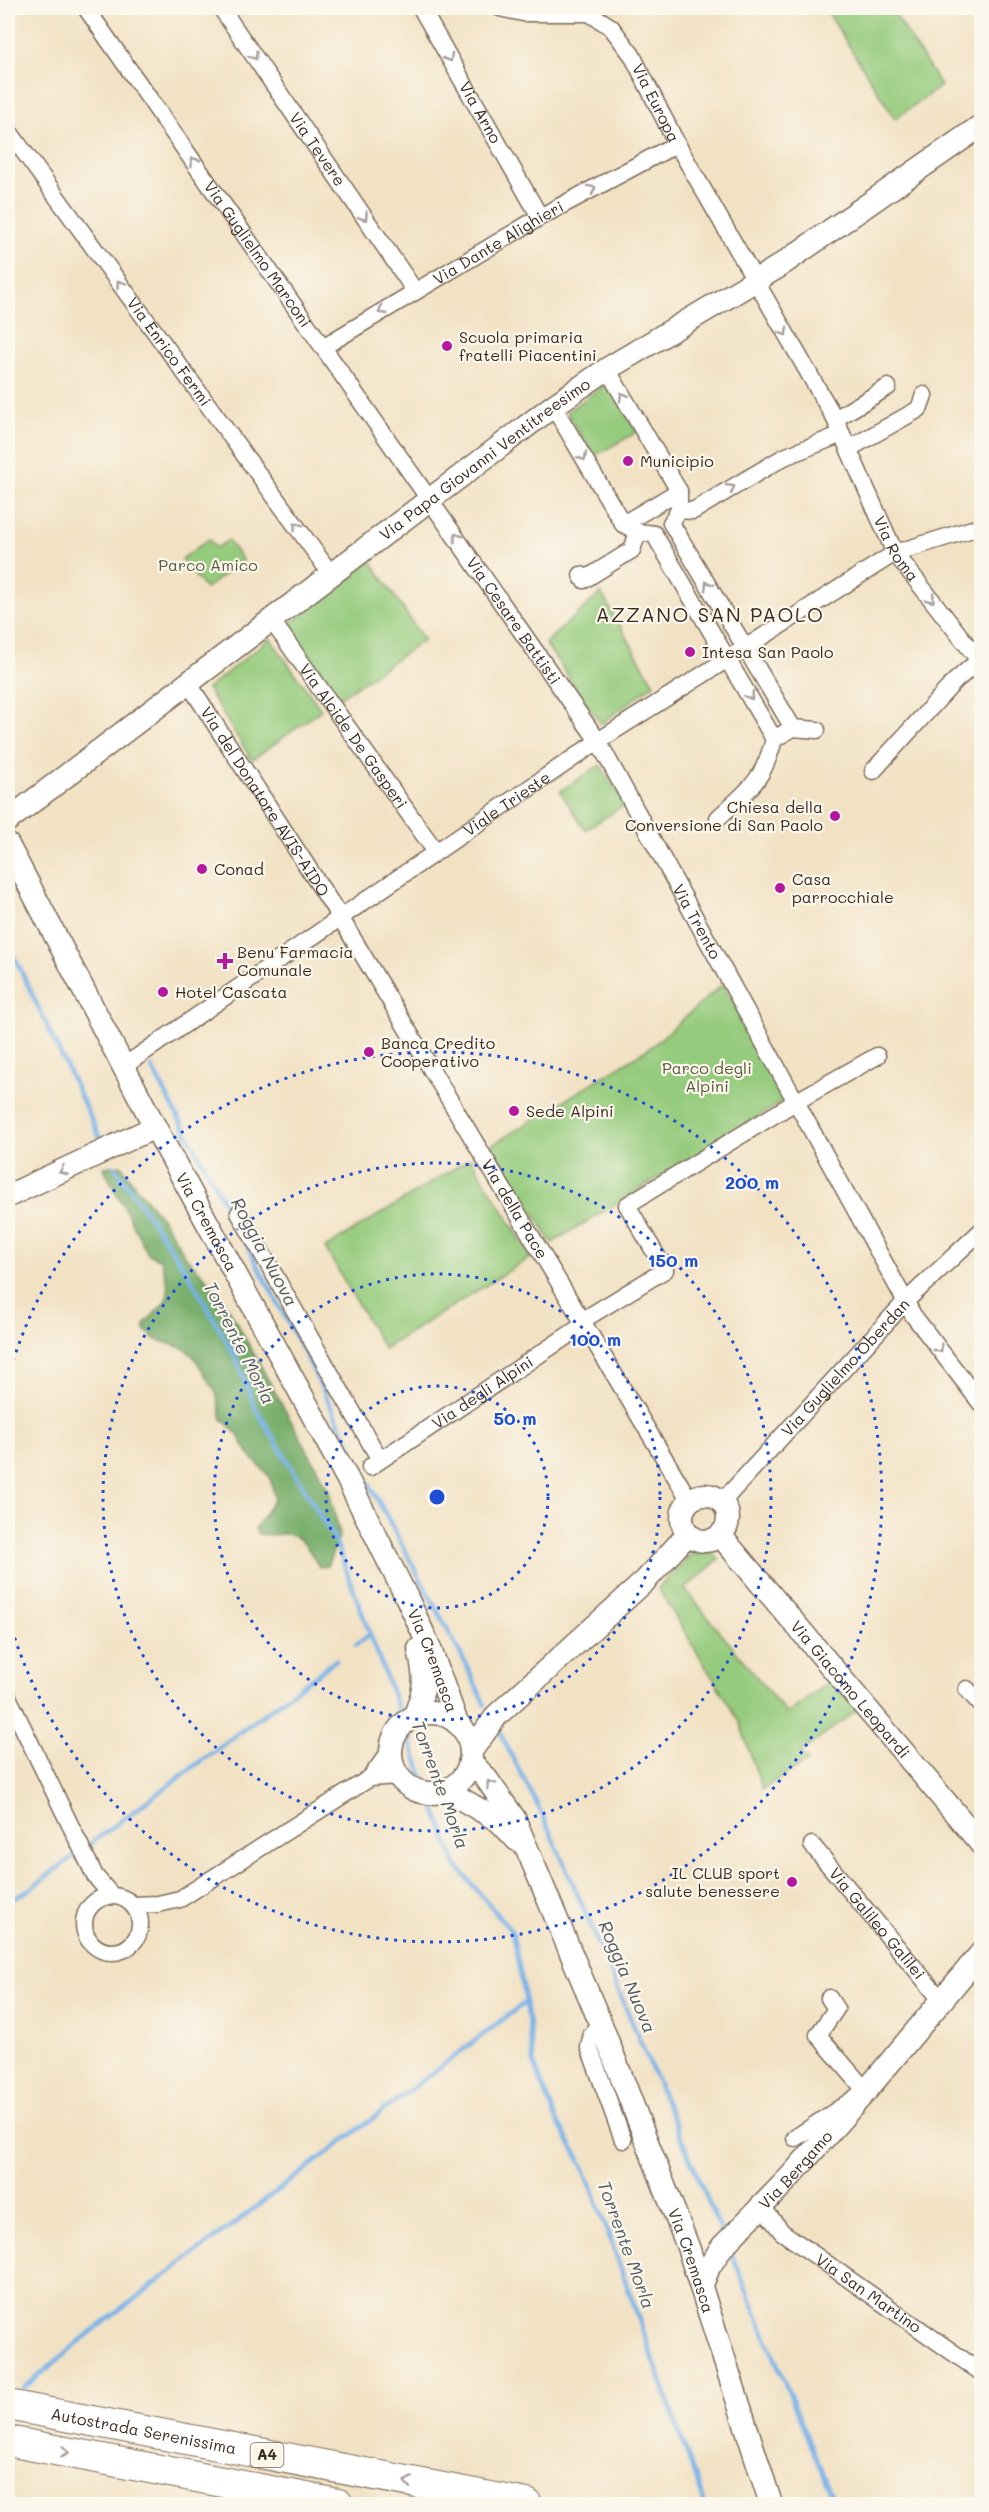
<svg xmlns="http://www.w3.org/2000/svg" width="989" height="2512" font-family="Mali,sans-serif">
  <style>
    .green { fill: #95cb7d; stroke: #687a4e; stroke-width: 1.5 }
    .forest { fill: #78af6c; stroke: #5a6c45; stroke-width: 1.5 }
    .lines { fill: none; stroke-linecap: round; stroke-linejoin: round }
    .stream { stroke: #76b1e7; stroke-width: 4.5 }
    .street-casing { stroke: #7b6a58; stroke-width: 19 }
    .secondary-casing { stroke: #7b6a58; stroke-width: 25 }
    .highway-casing { stroke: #7b6a58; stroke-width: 32 }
    .street { stroke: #fff; stroke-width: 16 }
    .secondary { stroke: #fff; stroke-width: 22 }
    .highway { stroke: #fff; stroke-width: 30 }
    .oneway { stroke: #a79f9a }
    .ring { fill: none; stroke: #1d4ed8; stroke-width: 3; stroke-dasharray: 3 6 }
    .poi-dot { fill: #b5179e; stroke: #fbf7ec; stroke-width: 2 }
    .labels { text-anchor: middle; stroke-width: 4.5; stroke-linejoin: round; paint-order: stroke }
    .shield { fill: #fbf7ec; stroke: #75685c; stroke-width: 1.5 }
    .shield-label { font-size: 15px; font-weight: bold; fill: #3b2a1e }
    .street-label { font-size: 16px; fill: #3b2a1e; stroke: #fbf7ec }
    .poi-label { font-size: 16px; fill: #3b2a1e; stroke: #fbf7ec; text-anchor: start }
    .park-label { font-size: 16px; fill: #565a3a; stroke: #fbf7ec }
    .water-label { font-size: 18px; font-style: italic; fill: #505964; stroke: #fbf7ec }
    .quarter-label { font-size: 20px; letter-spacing: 1.5px; fill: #3b2a1e; stroke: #fbf7ec }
    .centre { fill: #1d4ed8; stroke: #fbf7ec; stroke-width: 3 }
    .ring-label { font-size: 18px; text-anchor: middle; font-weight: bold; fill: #1d4ed8; stroke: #fbf7ec; stroke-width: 4.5; stroke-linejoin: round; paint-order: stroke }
  </style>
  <rect width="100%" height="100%" fill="#fbf7ec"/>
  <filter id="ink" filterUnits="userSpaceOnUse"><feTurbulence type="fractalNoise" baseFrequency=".0167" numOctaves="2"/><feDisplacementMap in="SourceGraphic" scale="12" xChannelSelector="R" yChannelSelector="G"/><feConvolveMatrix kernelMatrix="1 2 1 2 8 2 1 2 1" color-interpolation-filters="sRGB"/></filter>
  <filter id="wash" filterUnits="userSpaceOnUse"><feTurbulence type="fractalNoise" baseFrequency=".008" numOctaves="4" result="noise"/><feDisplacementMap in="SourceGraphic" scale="24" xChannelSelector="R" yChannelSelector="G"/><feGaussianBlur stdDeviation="1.35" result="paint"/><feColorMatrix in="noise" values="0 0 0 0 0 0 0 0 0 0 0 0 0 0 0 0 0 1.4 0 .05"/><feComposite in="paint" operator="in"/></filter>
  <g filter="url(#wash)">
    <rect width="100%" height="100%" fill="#f2e2c4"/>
    <path class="green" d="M825,8H891L941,86L895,119Z
      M608,382L637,432L593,457L567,412Z
      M209,539L216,548L228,540L243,561L205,589L182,559Z
      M371,561L424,640L339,698L288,625Z
      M601,593L654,684L601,724L545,643Z
      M270,638L321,710L252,760L207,689Z
      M600,765L625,805L585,830L560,791Z
      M723,984L787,1099L552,1243L492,1145L651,1047Z
      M471,1158L531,1257L384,1349L325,1248Z
      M710,1552L719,1559L685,1589L787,1714L831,1680L857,1710L800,1753L808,1761L762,1789L739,1721L658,1588L691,1555Z"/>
    <path class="forest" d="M121,1165L132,1182L164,1221L186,1257L206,1278L229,1309L310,1455L329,1491L340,1535L327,1566L319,1567C312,1555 302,1534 286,1534C276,1534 268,1536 258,1534L255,1529L275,1498L270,1477L249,1455L237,1434L222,1419L216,1393L195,1358L185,1349L155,1339L145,1330V1323C174,1294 171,1299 161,1260L148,1254L103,1167Z"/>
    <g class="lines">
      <path class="stream" d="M8,948L16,960L101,1140
        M152,1068L304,1352L352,1449
        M114,1166L189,1275L236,1358L255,1407L335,1540L456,1865L512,1932L526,2002L534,2064L557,2121L582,2164L593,2191L705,2504
        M366,1478L466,1664L485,1705
        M356,1645L370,1634
        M500,1733L540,1810L574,1886L723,2236
        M86,1847L336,1660
        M8,1901L26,1892L79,1852
        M732,2255L835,2504
        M24,2388L86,2336L526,2002"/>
    </g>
  </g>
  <g filter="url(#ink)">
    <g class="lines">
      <defs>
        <g id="street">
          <path id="s1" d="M86,8L598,741L913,1315L982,1405"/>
          <path id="s2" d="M221,8L415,291"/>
          <path id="s3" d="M421,8L540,217"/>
          <path id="s4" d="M500,8L523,13H589L611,27L632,55L677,144L835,419L895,553L982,664"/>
          <path id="s5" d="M8,130L331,574"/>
          <path id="s6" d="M323,347L540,217L677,144"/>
          <path d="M553,406L623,524L638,532L654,534L774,739L793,728L671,523L679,510V491L607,369"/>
          <path d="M835,419L888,387"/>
          <path d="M850,448L919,409L924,395"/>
          <path d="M679,510L693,511L784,457L842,434"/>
          <path d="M623,524L679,491"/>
          <path d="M581,575L584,580L632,550L638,532"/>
          <path id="s7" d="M272,621L436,852"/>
          <path id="s8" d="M189,684L340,917L690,1501"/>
          <path d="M793,728L817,730"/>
          <path d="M873,771L955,681L978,661"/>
          <path d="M718,818C749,789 763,782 774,739"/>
          <path id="s9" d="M124,1066L598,741L895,553L982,526"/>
          <path d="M239,1213L380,1460"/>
          <path d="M583,1320L665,1270L627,1205L797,1101L877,1056"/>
          <path id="s10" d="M370,1467L585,1324"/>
          <path id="s11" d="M721,1503L907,1300L982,1230"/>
          <path d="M967,1689L982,1706"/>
          <path d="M8,1697L95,1876L112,1896"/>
          <path d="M370,1778L397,1776"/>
          <path id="s12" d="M812,1845L942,2001"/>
          <circle cx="112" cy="1924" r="28"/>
          <path d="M133,1905L158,1904L180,1899L370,1778L391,1750"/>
          <path d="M600,2022L592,2034L589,2047L623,2140"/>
          <path d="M795,2138L866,2091L818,2035L836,2009L829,1998"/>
          <path id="s13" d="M762,2207L782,2232L982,2373"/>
        </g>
        <g id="secondary">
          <path id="s14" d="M8,820L553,406L607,369L778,267L982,125"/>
          <path id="s15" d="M8,845L155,1127L347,1478L407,1598L429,1646L457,1723"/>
          <path d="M8,1196L155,1127"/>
          <circle cx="705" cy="1518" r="23"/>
          <path id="s16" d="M720,1535L982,1845"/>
          <circle cx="431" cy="1753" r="40"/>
          <path d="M414,1717C426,1688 426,1680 419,1649"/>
          <path d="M471,1751L497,1715L645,1581L688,1534"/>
          <path id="s17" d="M470,1761L486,1778L514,1818L600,2022L688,2247L771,2504"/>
          <path d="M446,1790L499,1821L517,1840"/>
          <path id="s18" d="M701,2287L709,2267L722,2247L789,2178L866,2091L982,1952"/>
        </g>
        <g id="highway">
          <path id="s19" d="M8,2405L527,2504"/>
          <path d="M8,2441L338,2504"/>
        </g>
      </defs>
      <use href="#street" class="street-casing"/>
      <use href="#secondary" class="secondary-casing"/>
      <use href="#highway" class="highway-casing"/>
      <use href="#street" class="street"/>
      <use href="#secondary" class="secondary"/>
      <use href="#highway" class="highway"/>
    </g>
    <defs><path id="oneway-chevron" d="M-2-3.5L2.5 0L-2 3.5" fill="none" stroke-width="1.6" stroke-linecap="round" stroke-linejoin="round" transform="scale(1.5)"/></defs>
    <g class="oneway">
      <use href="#oneway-chevron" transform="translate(254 56) rotate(56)"/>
      <use href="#oneway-chevron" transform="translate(449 58) rotate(60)"/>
      <use href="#oneway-chevron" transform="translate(194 161) rotate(-125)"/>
      <use href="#oneway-chevron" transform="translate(592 189) rotate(-29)"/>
      <use href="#oneway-chevron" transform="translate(364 217) rotate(56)"/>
      <use href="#oneway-chevron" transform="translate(120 284) rotate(-126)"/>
      <use href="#oneway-chevron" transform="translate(382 311) rotate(149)"/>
      <use href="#oneway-chevron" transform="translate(784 332) rotate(60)"/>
      <use href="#oneway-chevron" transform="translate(623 396) rotate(-121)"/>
      <use href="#oneway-chevron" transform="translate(583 457) rotate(59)"/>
      <use href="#oneway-chevron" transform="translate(731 488) rotate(-31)"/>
      <use href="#oneway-chevron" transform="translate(297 526) rotate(-126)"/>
      <use href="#oneway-chevron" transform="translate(457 537) rotate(-125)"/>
      <use href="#oneway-chevron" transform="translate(708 585) rotate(-121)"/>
      <use href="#oneway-chevron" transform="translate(931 599) rotate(52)"/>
      <use href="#oneway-chevron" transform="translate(750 696) rotate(60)"/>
      <use href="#oneway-chevron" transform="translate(63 1171) rotate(156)"/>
      <use href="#oneway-chevron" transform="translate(939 1349) rotate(53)"/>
      <use href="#oneway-chevron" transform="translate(490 1784) rotate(-126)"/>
      <use href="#oneway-chevron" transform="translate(65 2452) rotate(11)"/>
      <use href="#oneway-chevron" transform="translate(408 2482) rotate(-169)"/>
    </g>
  </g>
  <g class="ring">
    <circle cx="437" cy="1497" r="111"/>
    <circle cx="437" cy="1497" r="223"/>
    <circle cx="437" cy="1497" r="334"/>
    <path d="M8 1378A445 445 0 1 1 8 1616"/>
  </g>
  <g class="poi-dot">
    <circle cx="447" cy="346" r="6"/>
    <circle cx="628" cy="461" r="6"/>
    <circle cx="690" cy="652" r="6"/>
    <circle cx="835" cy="816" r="6"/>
    <circle cx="202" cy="869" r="6"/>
    <circle cx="780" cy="888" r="6"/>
    <path d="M222 952h6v6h6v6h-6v6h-6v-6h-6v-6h6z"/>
    <circle cx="163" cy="992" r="6"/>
    <circle cx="369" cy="1052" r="6"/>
    <circle cx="514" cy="1111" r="6"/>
    <circle cx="792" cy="1882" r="6"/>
  </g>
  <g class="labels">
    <rect class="shield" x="250.5" y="2443" width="33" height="24" rx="4.5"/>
    <g class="shield-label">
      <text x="267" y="2460">A4</text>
    </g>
    <g class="street-label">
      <text dy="6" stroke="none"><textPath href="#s4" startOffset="204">Via Europa</textPath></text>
      <text dy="6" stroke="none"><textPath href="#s3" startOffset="120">Via Arno</textPath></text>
      <text dy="6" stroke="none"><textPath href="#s2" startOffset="171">Via Tevere</textPath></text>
      <text dy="6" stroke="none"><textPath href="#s6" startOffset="204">Via Dante Alighieri</textPath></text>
      <text dy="6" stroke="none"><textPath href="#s1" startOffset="300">Via Guglielmo Marconi</textPath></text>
      <text dy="6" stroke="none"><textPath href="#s5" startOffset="274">Via Enrico Fermi</textPath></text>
      <text dy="6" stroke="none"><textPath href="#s14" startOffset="598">Via Papa Giovanni Ventitreesimo</textPath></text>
      <text dy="6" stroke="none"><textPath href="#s4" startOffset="711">Via Roma</textPath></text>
      <text dy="6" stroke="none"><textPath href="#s1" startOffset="747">Via Cesare Battisti</textPath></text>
      <text dy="6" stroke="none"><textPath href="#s7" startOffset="141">Via Alcide De Gasperi</textPath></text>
      <text dy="6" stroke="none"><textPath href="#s8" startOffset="140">Via del Donatore AVIS-AIDO</textPath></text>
      <text dy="6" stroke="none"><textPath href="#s9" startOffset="464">Viale Trieste</textPath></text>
      <text dy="6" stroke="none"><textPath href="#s1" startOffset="1100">Via Trento</textPath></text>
      <text dy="6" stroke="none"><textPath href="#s8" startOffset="618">Via della Pace</textPath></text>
      <text dy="6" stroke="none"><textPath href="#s15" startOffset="426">Via Cremasca</textPath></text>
      <text dy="6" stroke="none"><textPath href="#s11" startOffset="184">Via Guglielmo Oberdan</textPath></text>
      <text dy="6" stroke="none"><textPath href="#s10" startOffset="135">Via degli Alpini</textPath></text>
      <text dy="6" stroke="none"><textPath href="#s15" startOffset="920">Via Cremasca</textPath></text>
      <text dy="6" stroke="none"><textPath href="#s16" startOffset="202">Via Giacomo Leopardi</textPath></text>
      <text dy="6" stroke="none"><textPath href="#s12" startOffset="102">Via Galileo Galilei</textPath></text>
      <text dy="6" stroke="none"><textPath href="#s18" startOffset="152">Via Bergamo</textPath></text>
      <text dy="6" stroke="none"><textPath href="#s17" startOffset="549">Via Cremasca</textPath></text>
      <text dy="6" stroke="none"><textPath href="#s13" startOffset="138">Via San Martino</textPath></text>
      <text dy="6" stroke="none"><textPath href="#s19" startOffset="138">Autostrada Serenissima</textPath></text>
    </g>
    <g class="poi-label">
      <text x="459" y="343">Scuola primaria<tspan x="459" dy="18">fratelli Piacentini</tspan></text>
      <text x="640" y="467">Municipio</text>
      <text x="702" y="658">Intesa San Paolo</text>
      <text x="823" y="813" text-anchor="end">Chiesa della<tspan x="823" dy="18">Conversione di San Paolo</tspan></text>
      <text x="214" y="875">Conad</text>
      <text x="792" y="885">Casa<tspan x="792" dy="18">parrocchiale</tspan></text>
      <text x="237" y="958">Benu Farmacia<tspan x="237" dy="18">Comunale</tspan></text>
      <text x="175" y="998">Hotel Cascata</text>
      <text x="381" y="1049">Banca Credito<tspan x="381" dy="18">Cooperativo</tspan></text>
      <text x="526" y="1117">Sede Alpini</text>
      <text x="780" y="1879" text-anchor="end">IL CLUB sport<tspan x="780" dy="18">salute benessere</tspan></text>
    </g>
    <g class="park-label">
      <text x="208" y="571">Parco Amico</text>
      <text x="707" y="1074">Parco degli<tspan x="707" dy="18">Alpini</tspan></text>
    </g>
    <g class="water-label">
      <text transform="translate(264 1252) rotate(62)" y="6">Roggia Nuova</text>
      <text transform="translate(239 1343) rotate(63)" y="6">Torrente Morla</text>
      <text transform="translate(440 1785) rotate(70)" y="6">Torrente Morla</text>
      <text transform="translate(627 1977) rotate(67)" y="6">Roggia Nuova</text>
      <text transform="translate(626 2245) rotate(70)" y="6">Torrente Morla</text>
    </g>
    <g class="quarter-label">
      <text x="710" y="622">AZZANO SAN PAOLO</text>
    </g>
  </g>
  <circle cx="437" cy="1497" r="9" class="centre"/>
  <g class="ring-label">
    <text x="752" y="1189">200 m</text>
    <text x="673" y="1267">150 m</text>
    <text x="595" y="1346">100 m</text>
    <text x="515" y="1425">50 m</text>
  </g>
  <rect width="989" height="2512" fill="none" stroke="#fbf7ec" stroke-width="30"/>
</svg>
